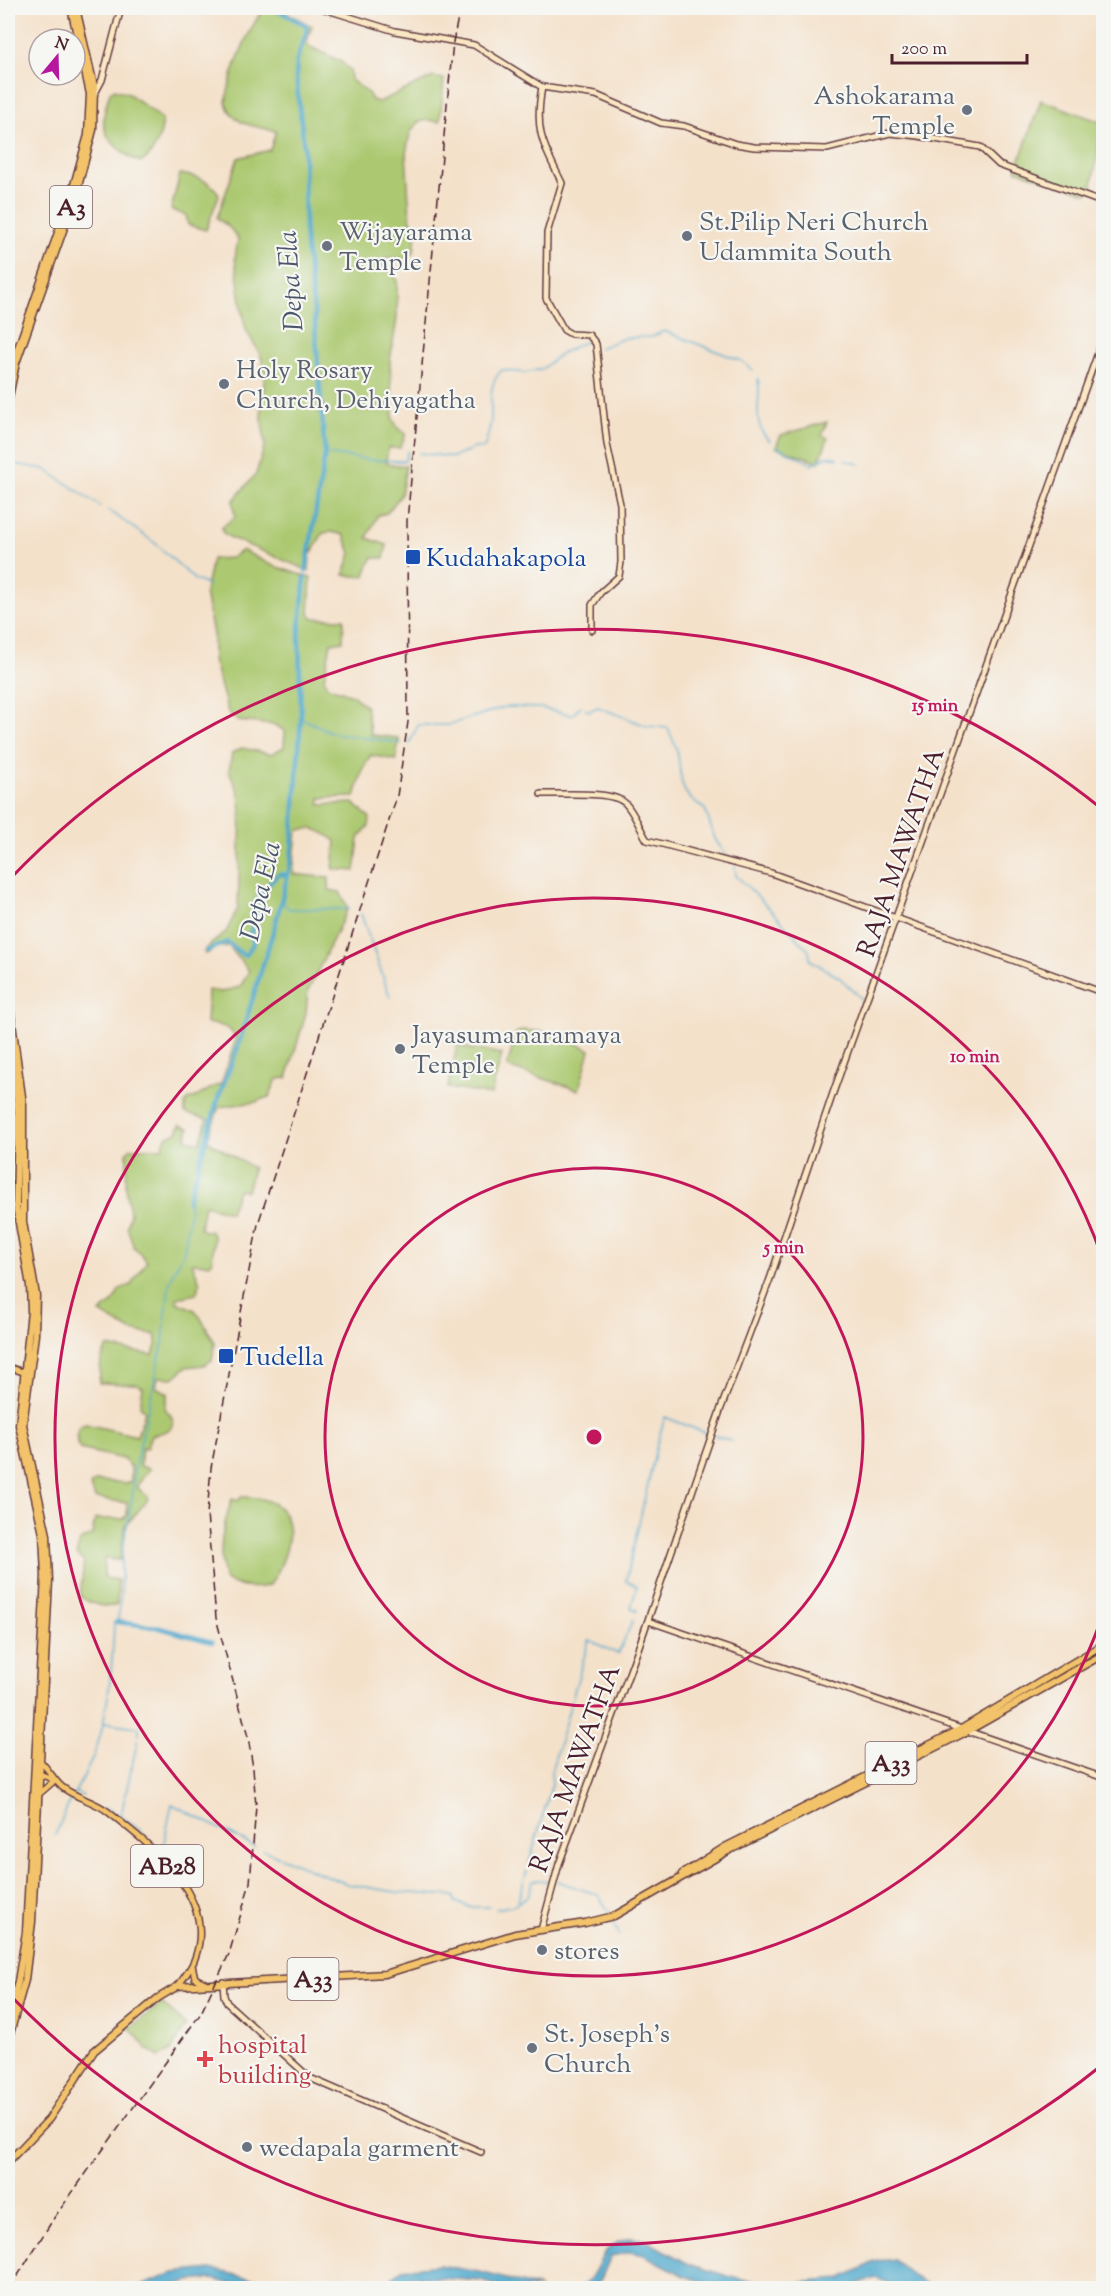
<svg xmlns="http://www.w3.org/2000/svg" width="1111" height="2296" font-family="'Sorts Mill Goudy',serif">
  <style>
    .green { fill: #acc971; stroke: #7b744e; stroke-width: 1.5 }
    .water { fill: #4ea8cc; stroke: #4c647c; stroke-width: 1.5 }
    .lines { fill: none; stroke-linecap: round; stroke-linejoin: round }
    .stream { stroke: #4ea8cc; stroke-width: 1.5 }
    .canal { stroke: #4ea8cc; stroke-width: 4.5 }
    .secondary-casing { stroke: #643c43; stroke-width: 8 }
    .primary-casing { stroke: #643c43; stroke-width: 8 }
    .highway-casing { stroke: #643c43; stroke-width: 9 }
    .secondary { stroke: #fae7c3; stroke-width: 5 }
    .primary { stroke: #f2c36a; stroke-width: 5 }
    .highway { stroke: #f2c36a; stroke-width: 6 }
    .rail { stroke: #4a1f2b; stroke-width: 1.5; stroke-dasharray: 9 4.5; stroke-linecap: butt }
    .ring { fill: none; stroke: #c2185b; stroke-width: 3 }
    .worship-dot { fill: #6b7280; stroke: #f6f6f2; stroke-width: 2 }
    .transit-dot { fill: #1a4fb4; stroke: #f6f6f2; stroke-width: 2 }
    .health-dot { fill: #e0444e; stroke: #f6f6f2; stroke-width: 2 }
    .labels { text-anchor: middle; stroke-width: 4.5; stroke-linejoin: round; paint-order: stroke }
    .shield { fill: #f6f6f2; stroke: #7e6067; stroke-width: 1.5 }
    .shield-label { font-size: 24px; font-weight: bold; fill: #4a1f2b }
    .worship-label { font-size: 26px; fill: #5b616d; stroke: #f6f6f2; text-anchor: start }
    .transit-label { font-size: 26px; fill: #164399; stroke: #f6f6f2; text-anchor: start }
    .street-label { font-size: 26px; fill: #4a1f2b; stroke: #f6f6f2 }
    .health-label { font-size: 26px; fill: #be3a42; stroke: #f6f6f2; text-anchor: start }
    .water-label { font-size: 27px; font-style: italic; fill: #4c566b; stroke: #f6f6f2 }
    .centre { fill: #c2185b; stroke: #f6f6f2; stroke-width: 3 }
    .ring-label { font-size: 18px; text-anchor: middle; font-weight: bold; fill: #c2185b; stroke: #f6f6f2; stroke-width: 4.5; stroke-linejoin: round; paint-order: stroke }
  </style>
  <rect width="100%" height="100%" fill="#f6f6f2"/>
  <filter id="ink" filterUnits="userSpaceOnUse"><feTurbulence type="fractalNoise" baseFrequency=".0167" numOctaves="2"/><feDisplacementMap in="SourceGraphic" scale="12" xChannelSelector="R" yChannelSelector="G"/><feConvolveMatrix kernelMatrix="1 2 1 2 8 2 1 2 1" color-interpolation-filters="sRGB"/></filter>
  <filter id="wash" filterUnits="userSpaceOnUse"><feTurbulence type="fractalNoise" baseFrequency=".008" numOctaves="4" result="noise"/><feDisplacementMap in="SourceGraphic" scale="24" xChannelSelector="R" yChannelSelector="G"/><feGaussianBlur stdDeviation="1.35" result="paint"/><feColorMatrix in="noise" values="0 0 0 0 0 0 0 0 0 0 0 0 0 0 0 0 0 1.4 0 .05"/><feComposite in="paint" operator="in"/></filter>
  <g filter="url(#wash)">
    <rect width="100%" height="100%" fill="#f4e1ca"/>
    <path class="green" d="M264,8H278L312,26L307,41L308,46L340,61L350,70L351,80L368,93L372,100L379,102L433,77L444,79L440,122L428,120L418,122L410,133L406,153L410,217L416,234L414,252L405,259L385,257L384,267L397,279V318L390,361L393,419L398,428L406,434L400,448H388L386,461L389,464L406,466L401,495L387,513L378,515L367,538L387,545L384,558H372L364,577L344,575L351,553L344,535L332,532L323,533L310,556L309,571L231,538L223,533L222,527L235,517L233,501L256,474L265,445L261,411L265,374L261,356L246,330L242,309L235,258L238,239L230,228L217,218L238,158L270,150L276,131C255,126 232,126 226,102C232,68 245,36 264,8Z
      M115,89L129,94L162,119C164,131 153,157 141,162C127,158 106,141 104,126C102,115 107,103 110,92Z
      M1041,100L1103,123L1091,190L1086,193L1016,170Z
      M180,174C194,176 213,181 219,195L206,230L188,225L186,215L171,210Z
      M827,422L822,435L828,438L819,462L776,447L781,435Z
      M242,550L271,565L311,578L309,614L313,618L344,619L343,641L331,643L324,679L327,686L352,695L366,707L371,735L399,738L396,760L371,755L363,769L355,797L320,798V805L353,803L370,818L369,826L359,838L355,871L333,869L336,841C323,832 313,825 297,831L293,874L329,878V890L340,892L348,908L308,991L306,1013L287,1078L277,1079L269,1097L256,1102L219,1107L207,1140L253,1168L247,1191L238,1190L230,1212L204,1205L200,1228L204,1231H210L214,1237L212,1262L209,1264L192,1263L200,1283L196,1294L177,1298V1302L195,1310L200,1317L215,1343L212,1360L204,1365L186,1367L173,1378L158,1377L156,1387L168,1393L165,1408C166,1411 169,1413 171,1416C179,1431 160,1433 151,1435L146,1449L142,1448L140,1466L150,1469L143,1476L137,1487L148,1497L147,1501L126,1525L120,1560L104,1559V1578L118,1580L117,1605C106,1609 89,1604 80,1596L84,1562L76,1555L80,1541L92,1535L95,1519H123L127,1515V1503L95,1498L90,1485L96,1481L131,1483V1467L123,1459L80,1449C75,1442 76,1434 80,1426L86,1424L137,1436L145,1411L140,1406L143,1387L137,1384L99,1383L101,1360L107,1347L153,1355L157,1342L156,1335L131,1331L100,1313L113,1302L120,1289L131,1285L147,1261L134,1247L127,1227L130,1213L126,1188L127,1152L131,1148H162L166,1137L177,1132L180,1125L189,1128L186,1139L200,1143L207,1119L185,1113V1104L188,1100C202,1097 208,1087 221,1084L236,1039C230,1025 219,1025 206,1023L208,990L221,992L240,987L249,971L229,946L217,947L207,954L204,953L205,949L226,932L238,908L241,812L239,793L229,771L232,753L242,748L271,754L284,747L285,731L275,725L238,721L228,712L213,659V634L205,593L212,559L231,558Z
      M524,1030L558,1033L590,1050L579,1090L507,1067L516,1033Z
      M457,1046L502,1054L491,1095L448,1088Z
      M241,1497C303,1496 295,1546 270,1585C254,1590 240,1588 225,1580C216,1552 224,1524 232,1499L238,1501Z
      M162,2003L186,2026L171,2051L159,2057L147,2049L130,2028Z"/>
    <path class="water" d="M631,2238L645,2240L689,2264L741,2280L796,2283L840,2279L874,2262L887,2259L894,2260L913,2276L934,2288H901L876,2278L849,2288H723L685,2276L644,2255L631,2252L611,2256L601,2279L591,2288H575C604,2281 591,2245 631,2238Z
      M439,2265L480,2272L540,2288H504L481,2281L411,2276L396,2288H381L402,2269Z
      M211,2269L293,2288H247L212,2279L188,2281L166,2288H136L174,2273Z"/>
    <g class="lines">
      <path class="stream" d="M599,348L625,338L652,337L664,331L742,361L753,370
        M758,379C762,401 750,425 770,441
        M776,446L812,464L827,456L838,458
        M419,453L453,457L475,448H484C487,439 490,430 491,420C492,402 487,384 502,370L524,373L542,369L562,353L588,340L592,343
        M325,454L371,460L405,461L408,451
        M845,460L860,464
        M8,463L45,469L100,506
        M108,510L155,543L195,580L208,585
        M585,709L589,711L598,707L647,726L668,728C671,736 675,744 677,751C683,779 676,793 705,809L715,839L726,855L735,861
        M301,718L333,733L401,743
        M409,744L418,725H448L505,707L540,708L572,715L581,706
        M735,867L736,876C762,899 786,926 809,951L810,960L840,978L864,1001
        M282,901L289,909H350
        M361,914L390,997
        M716,1436L732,1441
        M636,1612L637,1610L631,1608L637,1586L626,1581L657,1444L665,1417L708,1434
        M102,1722L136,1727
        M139,1727V1735
        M75,1792L83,1796
        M74,1794C81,1781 90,1766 95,1752C108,1717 113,1660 114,1622H117C123,1600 120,1578 122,1556C125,1527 135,1500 134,1472L163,1343L169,1285L174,1270L184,1253L190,1210L188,1201
        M106,1808L116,1812
        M119,1814L139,1829L162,1852L172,1804L255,1847
        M121,1815L138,1739
        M55,1835L70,1801
        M263,1850L347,1884L396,1892L454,1896L455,1902L470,1907H489
        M529,1863L552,1784L551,1772L589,1640L618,1654L633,1620
        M557,1881L598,1895L610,1913
        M518,1901L527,1871
        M496,1909L515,1905L528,1895L533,1880L553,1881
        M613,1920L619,1935"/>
      <path class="canal" d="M273,8L306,25L307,31L297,59L296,77L304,148L305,238L314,311L325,454L306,571
        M207,951L227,942L243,955H246L254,942L250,934L257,913L254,905L268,885L279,874L287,875
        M188,1201L219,1096L238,1047L276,922L291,862L301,718L299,636L305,578
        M117,1622L156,1627L212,1642"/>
    </g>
  </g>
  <g filter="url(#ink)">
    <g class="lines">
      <defs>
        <path id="secondary" d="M321,8L395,31L474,45L542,87L596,95L661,123L684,126L736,144L754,147L827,149L890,133L918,136L980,147L999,165L1104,203
          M542,87C534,132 543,144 562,183L547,233L546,298L564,330L571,334L589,335L596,344L607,444L620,504L621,562L619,576L600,593L592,605V630
          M94,95L102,80L121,8
          M541,794C560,795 612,790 625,803C634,812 640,829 647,840L771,873L1104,993
          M648,1621L1104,1778
          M541,1930L559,1864L638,1649L721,1408L770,1279L833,1093L1104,336
          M223,1982L224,1996L227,2003L310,2078L481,2152"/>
        <path id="primary" d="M8,1367L26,1373
          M41,1762C49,1770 54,1780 62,1787C76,1798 94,1801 107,1811C149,1844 218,1896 195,1958C192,1968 184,1977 178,1986
          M37,1773L55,1780
          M40,1793L55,1780
          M192,1965L195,1978L205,1983"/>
        <path id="highway" d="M8,377L72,192L88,135L90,94L71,8
          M8,402L16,363L76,194L93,130L94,86L76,8
          M8,993L23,1104V1222L36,1295L35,1335L23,1425L47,1535L49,1581L32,1922L25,1980L8,2041
          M8,1025L18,1114L16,1206L30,1286L31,1311L19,1425L43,1534L45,1576L26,1932L18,1981L8,2023
          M682,1874L725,1847L961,1729L1104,1644
          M8,2162L49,2119L94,2051L158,1998L178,1986L385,1974L515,1934L585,1923L614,1916L728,1851L968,1731L1104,1654"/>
      </defs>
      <use href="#secondary" class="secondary-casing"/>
      <use href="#primary" class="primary-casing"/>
      <use href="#highway" class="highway-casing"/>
      <use href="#secondary" class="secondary"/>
      <use href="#primary" class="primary"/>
      <use href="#highway" class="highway"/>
      <path class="rail" d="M10,2288L54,2218L201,2013L229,1954L250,1883L256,1806L253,1768L248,1737L216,1618L207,1514L211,1468L258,1224L397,796L408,722L407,521L453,42L460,8"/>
    </g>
  </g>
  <g class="ring">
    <circle cx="594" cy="1437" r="269"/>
    <path d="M1102 1617A539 539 0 1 1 1102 1257"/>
    <path d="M1102 2065A808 808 0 0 1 8 1993M8 881A808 808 0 0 1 1102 809"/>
  </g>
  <g class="worship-dot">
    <circle cx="967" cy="110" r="6"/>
    <circle cx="687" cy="236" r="6"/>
    <circle cx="327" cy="246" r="6"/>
    <circle cx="224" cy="384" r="6"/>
    <circle cx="400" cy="1049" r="6"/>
    <circle cx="542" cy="1950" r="6"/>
    <circle cx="532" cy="2048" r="6"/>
    <circle cx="247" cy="2147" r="6"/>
  </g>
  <g class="transit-dot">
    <rect x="405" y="549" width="16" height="16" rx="3"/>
    <rect x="218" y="1348" width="16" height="16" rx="3"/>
  </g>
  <path class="health-dot" d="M202 2050h6v6h6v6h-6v6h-6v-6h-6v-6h6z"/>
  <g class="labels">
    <g class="shield">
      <rect x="50" y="186" width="42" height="42" rx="4.5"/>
      <rect x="865.5" y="1742" width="51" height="42" rx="4.5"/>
      <rect x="131" y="1845" width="72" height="42" rx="4.5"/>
      <rect x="287.5" y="1958" width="51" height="42" rx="4.5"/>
    </g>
    <g class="shield-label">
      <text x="71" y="215">A3</text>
      <text x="891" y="1771">A33</text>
      <text x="167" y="1874">AB28</text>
      <text x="313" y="1987">A33</text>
    </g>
    <g class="worship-label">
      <text x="955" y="104" text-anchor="end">Ashokarama<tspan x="955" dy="30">Temple</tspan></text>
      <text x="699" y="230">St.Pilip Neri Church<tspan x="699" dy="30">Udammita South</tspan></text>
      <text x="339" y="240">Wijayarama<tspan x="339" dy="30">Temple</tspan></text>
      <text x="236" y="378">Holy Rosary<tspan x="236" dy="30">Church, Dehiyagatha</tspan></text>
      <text x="412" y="1043">Jayasumanaramaya<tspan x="412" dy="30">Temple</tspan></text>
      <text x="554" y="1959">stores</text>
      <text x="544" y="2042">St. Joseph's<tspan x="544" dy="30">Church</tspan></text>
      <text x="259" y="2156">wedapala garment</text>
    </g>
    <g class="transit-label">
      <text x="426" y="566">Kudahakapola</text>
      <text x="240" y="1365">Tudella</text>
    </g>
    <g class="street-label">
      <text transform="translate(900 852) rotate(-71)" y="9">RAJA MAWATHA</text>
      <text transform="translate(574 1768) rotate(-70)" y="9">RAJA MAWATHA</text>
    </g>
    <g class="health-label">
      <text x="218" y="2053">hospital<tspan x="218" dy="30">building</tspan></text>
    </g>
    <g class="water-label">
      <text transform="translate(290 281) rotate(-94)" y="9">Depa Ela</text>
      <text transform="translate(260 891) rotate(-77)" y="9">Depa Ela</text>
    </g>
  </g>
  <circle cx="594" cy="1437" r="9" class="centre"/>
  <g class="ring-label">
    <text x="935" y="711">15 min</text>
    <text x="975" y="1062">10 min</text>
    <text x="784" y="1253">5 min</text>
  </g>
  <rect width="1111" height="2296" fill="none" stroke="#f6f6f2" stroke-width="30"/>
  <g transform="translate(57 57) rotate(19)"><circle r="28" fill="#f6f6f2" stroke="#b1a0a2" stroke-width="1.5"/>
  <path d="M0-4.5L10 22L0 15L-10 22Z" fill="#b5179e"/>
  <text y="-9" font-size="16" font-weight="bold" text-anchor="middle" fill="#4a1f2b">N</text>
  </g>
  <path d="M892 54v9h135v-9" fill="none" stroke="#4a1f2b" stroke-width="3"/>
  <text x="901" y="54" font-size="18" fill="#4a1f2b" stroke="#f6f6f2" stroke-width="4.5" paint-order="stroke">200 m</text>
</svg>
